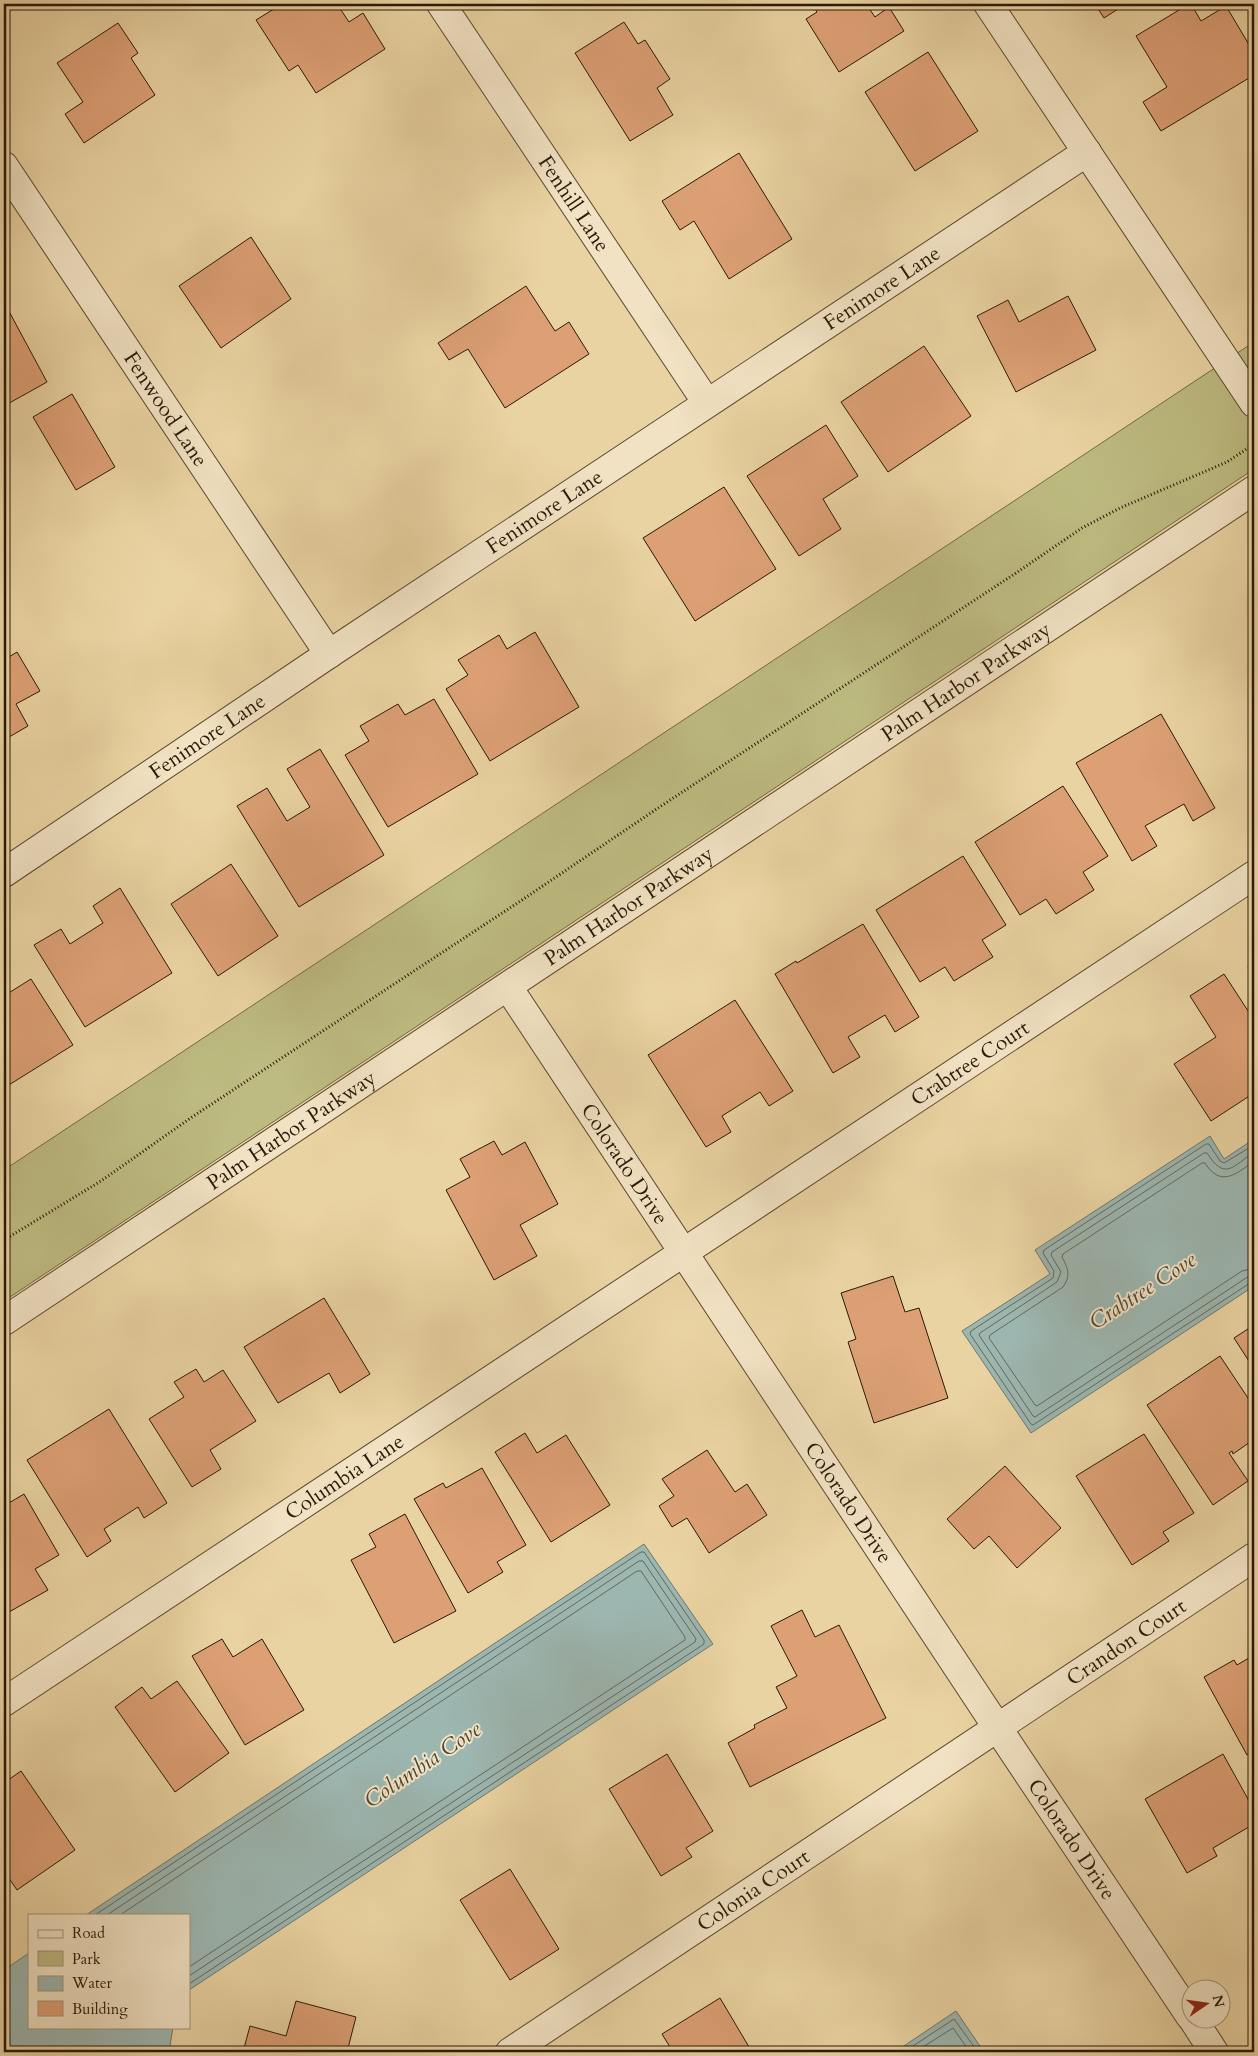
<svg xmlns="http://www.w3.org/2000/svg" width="1258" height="2056" font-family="Cardo,serif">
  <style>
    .green { fill: #bdbb81; stroke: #746a44 }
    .water { fill: #9cb6b0; stroke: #6e776d }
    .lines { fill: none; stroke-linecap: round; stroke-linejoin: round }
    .shore { stroke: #63685c; stroke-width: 1 }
    .building { fill: #dda075; stroke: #2a1908 }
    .minor-casing { stroke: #5a482e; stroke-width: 30 }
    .path { stroke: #2a1908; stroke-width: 3; stroke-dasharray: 1 2.5; stroke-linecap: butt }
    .minor { stroke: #f1e2c3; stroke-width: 28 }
    .labels { text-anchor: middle; stroke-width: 4; stroke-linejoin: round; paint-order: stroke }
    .street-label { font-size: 21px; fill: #2a1908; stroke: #f1e2c3 }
    .water-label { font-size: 22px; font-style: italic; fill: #4c483a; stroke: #f1e2c3 }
  </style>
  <rect width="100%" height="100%" fill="#ead3a2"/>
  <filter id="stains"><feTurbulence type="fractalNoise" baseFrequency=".004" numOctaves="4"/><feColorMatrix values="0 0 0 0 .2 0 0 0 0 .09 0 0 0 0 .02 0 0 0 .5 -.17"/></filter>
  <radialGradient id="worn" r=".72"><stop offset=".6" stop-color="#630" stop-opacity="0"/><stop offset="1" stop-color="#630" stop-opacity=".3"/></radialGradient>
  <path class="green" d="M1254,342V469L4,1301V1170Z"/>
  <path class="water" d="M1210,1136L1224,1159L1254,1139V1286L1031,1433L962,1331L1050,1274L1035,1250Z
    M644,1544L713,1644L189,1990V1915H86Z
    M29,1953V2027H173L169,2052H4V1970Z
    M956,2011L984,2052H895Z"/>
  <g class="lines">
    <path class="shore" d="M1254,1145L1224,1163L1220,1161L1209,1144H1206L1044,1250L1043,1253L1054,1271L1053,1278L971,1331L970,1334L1031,1424L1033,1425L1250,1283L1254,1282
      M1254,1152C1232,1167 1225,1181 1207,1153H1204L1052,1252L1051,1255L1061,1272L1057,1282L980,1333L979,1335L1033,1416L1035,1417L1246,1278L1254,1276
      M1254,1161C1236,1174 1221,1188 1205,1163H1202L1063,1254L1062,1257C1068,1268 1071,1276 1063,1287L990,1335L989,1338L1035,1405L1037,1406L1242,1271L1254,1268
      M95,1915L641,1552H644L704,1640V1644L189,1984
      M107,1915L639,1561H643L696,1639L695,1642L189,1976
      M120,1915L637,1571H641L685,1637V1640L189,1967
      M904,2052L954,2019L978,2052
      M915,2052L953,2028L970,2052"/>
  </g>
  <path class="building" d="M282,4H337L349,22L363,13L385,49L316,93L298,65L289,71L256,20Z
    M812,4H866L875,17L889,7L904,31L839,72L806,19L817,12Z
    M1095,4H1126L1104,18Z
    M1189,4H1191L1201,21L1226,6L1254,53V75L1161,131L1143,102L1167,87L1136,36Z
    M624,22L638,44L645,40L670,79L657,88L673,115L630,141L575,53Z
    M118,23L138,53L131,58L155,95L84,143L65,114L83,102L57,63Z
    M928,52L978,131L915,171L865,92Z
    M739,153L792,239L729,279L694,221L680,230L662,201Z
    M251,237L291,299L221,348L179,286Z
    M526,286L555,331L569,322L589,354L505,408L468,349L449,360L438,343Z
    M1068,296L1096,350L1016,392L977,316L1008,300L1019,322Z
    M4,302L47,382L4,406Z
    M924,346L971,416L888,472L841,402Z
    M72,394L115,467L76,490L33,417Z
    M826,425L858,476L823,499L841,529L799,556L747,476Z
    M724,487L776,569L695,621L643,538Z
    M535,632L579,707L490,761L446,689L468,675L458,660L499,635L507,649Z
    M17,652L40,691L16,704L28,726L4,740V660Z
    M434,699L478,774L388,827L345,755L369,741L360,726L398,704L405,715Z
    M1161,714L1215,808L1193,821L1184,804L1145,826L1157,846L1132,861L1076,763Z
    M320,749L384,855L299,907L237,806L267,788L287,821L310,807L287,769Z
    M1063,786L1108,856L1083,872L1094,890L1056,914L1046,899L1020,915L975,842Z
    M963,856L1006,925L982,940L993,957L954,981L945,967L920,982L876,910Z
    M231,864L278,936L218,976L171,904Z
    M120,888L172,973L85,1027L34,945L61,929L70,944L103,923L93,906Z
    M863,924L919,1017L895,1032L885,1015L848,1037L860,1057L833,1073L775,974L796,961L797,963Z
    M1254,963V977L1248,967Z
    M1224,974L1254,1020V1093L1211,1121L1174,1064L1216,1037L1190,996Z
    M31,979L73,1045L4,1088V988L7,994Z
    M735,1000L793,1091L769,1106L760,1092L722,1116L731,1132L706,1147L648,1055Z
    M494,1141L502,1155L525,1142L558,1204L520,1225L537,1256L494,1280L446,1190L470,1177L460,1159Z
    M893,1276L905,1312L919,1308L948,1398L874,1423L848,1342L856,1339L841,1293Z
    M324,1298L370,1374L340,1393L329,1373L278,1403L244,1347Z
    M1254,1325V1369L1234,1338Z
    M1220,1356L1254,1407V1447L1250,1442L1233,1454L1232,1451L1229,1453L1248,1481L1213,1505L1147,1405Z
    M196,1369L204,1382L223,1370L256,1421L210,1450L221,1469L192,1487L149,1419L184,1397L174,1382Z
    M109,1409L167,1503L144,1518L138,1507L104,1529L111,1541L87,1557L27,1460Z
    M525,1433L537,1453L566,1435L610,1505L551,1542L495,1452Z
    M1144,1434L1194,1513L1163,1532L1169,1541L1132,1565L1076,1476Z
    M707,1450L735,1492L747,1484L767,1515L709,1553L687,1518L672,1527L659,1506L674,1496L662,1479Z
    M1005,1466L1061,1528L1017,1568L989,1536L974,1549L947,1519Z
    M482,1468L526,1545L497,1562L503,1572L468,1593L414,1499L443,1483L446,1488Z
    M24,1494L59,1555L35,1569L48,1590L9,1612L4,1603V1506Z
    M405,1514L456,1611L394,1643L351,1560L376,1547L369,1534Z
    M802,1610L815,1637L839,1625L886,1718L750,1787L728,1743L755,1728L754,1725L787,1708L776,1687L797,1676L771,1626Z
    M222,1639L233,1657L262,1639L304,1710L245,1745L192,1656Z
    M1254,1655V1751L1247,1755L1204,1677L1234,1660L1237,1665Z
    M177,1681L229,1753L175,1792L115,1707L142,1687L151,1699Z
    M667,1754L713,1831L686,1848L692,1857L661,1876L609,1789Z
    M1223,1754L1254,1810V1824L1213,1848L1217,1856L1187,1873L1145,1799Z
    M21,1771L75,1850L17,1890L4,1871V1783Z
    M510,1869L559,1949L510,1980L460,1900Z
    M720,1998L752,2052H673L662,2034Z
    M296,2001L356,2017L347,2052H243L250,2026L286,2036Z"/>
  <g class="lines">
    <defs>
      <g id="minor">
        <path id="s1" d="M441,4L707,403"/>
        <path d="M988,4L1254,403"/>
        <path id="s2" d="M4,166L329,654"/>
        <path id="s3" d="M4,873L329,654L1087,152"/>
        <path id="s4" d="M508,987L997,1727L1190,2016"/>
        <path id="s5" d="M4,1321L1254,490"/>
        <path id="s6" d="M4,1702L1254,875"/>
        <path d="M1192,2018L1214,2052"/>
        <path id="s7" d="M510,2052L1254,1557"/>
      </g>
    </defs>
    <use href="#minor" class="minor-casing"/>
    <path class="path" d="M4,1240L101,1181L192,1117L522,900L658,808L1016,573L1082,528L1120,508L1227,462L1254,444"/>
    <use href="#minor" class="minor"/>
  </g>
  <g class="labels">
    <g class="street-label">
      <text dy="7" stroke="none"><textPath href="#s1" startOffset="240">Fenhill Lane</textPath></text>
      <text dy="7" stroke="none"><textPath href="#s3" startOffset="1055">Fenimore Lane</textPath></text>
      <text dy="7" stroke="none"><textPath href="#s2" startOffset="292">Fenwood Lane</textPath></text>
      <text dy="7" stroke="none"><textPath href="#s3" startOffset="650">Fenimore Lane</textPath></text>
      <text dy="7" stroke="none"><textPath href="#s5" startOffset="1155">Palm Harbor Parkway</textPath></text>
      <text dy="7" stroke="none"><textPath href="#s3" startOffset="245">Fenimore Lane</textPath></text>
      <text dy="7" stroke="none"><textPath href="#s5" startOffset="750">Palm Harbor Parkway</textPath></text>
      <text dy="7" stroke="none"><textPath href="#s6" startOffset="1158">Crabtree Court</textPath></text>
      <text dy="7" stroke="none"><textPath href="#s5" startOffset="345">Palm Harbor Parkway</textPath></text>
      <text dy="7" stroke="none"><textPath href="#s4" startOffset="212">Colorado Drive</textPath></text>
      <text dy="7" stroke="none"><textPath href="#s6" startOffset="408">Columbia Lane</textPath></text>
      <text dy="7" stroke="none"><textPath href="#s4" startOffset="618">Colorado Drive</textPath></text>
      <text dy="7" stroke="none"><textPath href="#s7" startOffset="740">Crandon Court</textPath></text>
      <text dy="7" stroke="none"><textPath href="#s4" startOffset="1022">Colorado Drive</textPath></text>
      <text dy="7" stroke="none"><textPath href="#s7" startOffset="292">Colonia Court</textPath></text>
    </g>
    <g class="water-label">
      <text transform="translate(1142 1290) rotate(-33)" y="8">Crabtree Cove</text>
      <text transform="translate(422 1764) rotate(-34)" y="8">Columbia Cove</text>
    </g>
  </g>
  <rect width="1258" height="2056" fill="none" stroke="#ead3a2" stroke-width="20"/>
  <rect x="5" y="5" width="1248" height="2046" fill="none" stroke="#2a1908" stroke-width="2.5"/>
  <rect x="10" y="10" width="1238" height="2036" fill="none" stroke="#2a1908"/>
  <rect x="28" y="1914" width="162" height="115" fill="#f1e2c3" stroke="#a19278"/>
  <rect x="38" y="1930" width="25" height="8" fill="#f1e2c3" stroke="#a19278"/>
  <text x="72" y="1938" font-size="15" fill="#2a1908">Road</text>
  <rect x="38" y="1951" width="25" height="15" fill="#bdbb81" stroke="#a19278"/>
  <text x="72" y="1964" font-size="15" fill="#2a1908">Park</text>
  <rect x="38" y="1976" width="25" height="15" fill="#9cb6b0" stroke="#a19278"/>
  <text x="72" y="1988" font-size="15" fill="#2a1908">Water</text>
  <rect x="38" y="2001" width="25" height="15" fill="#dda075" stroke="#a19278"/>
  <text x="72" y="2014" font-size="15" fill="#2a1908">Building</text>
  <g transform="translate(1206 2004) rotate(77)"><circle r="24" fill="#f1e2c3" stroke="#a19278"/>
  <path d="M0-4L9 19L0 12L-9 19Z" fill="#8f2418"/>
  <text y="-8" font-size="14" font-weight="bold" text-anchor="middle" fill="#2a1908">N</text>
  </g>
  <rect width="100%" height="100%" filter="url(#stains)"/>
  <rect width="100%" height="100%" fill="url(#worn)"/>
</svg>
